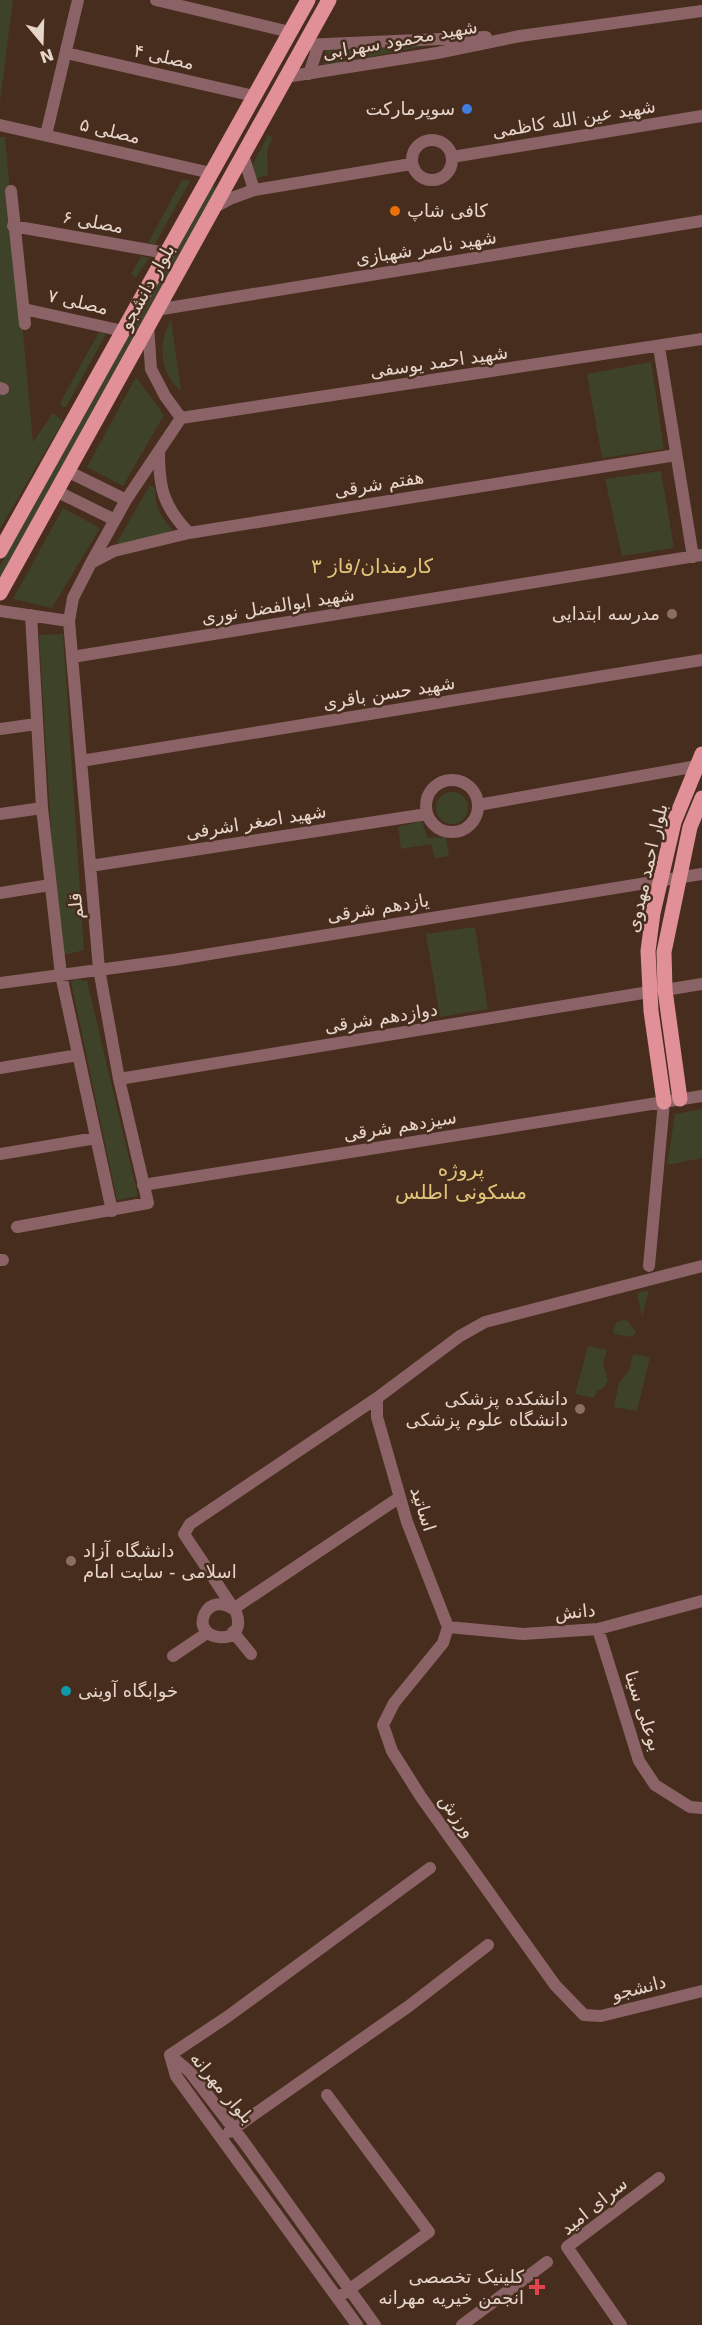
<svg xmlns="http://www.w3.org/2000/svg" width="702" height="2325" font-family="'DejaVu Sans','Noto Sans Arabic',sans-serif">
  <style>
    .green { fill: #3e4228 }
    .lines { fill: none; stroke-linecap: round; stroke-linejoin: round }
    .minor { stroke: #8b6366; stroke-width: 12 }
    .major { stroke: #e09096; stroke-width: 15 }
    .shop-dot { fill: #3f7fe0; stroke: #472d1d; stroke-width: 2 }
    .food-dot { fill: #e8710a; stroke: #472d1d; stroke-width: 2 }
    .education-dot { fill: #8d6e63; stroke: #472d1d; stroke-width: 2 }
    .culture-dot { fill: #0f9aa8; stroke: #472d1d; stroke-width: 2 }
    .health-dot { fill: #e0444e; stroke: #472d1d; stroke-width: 2 }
    .labels { text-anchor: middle; stroke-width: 5; stroke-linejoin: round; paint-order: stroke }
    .street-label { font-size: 18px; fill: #e6d5cb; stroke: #472d1d }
    .poi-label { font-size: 18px; fill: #e6d5cb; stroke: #472d1d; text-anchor: end }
    .neighbourhood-label { font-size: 20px; fill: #e2c57a; stroke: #472d1d }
  </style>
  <rect width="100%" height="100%" fill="#472d1d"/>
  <path class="green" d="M0,0H13L0,102Z
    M430,45L323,66L326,50Z
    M268,135L273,137L267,151L268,175L257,178L252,177L250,170Z
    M0,137H5L33,442L53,413L63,421L0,529Z
    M182,180L190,181L155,244L148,243Z
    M211,185L216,188L0,578V566Z
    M141,256L149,258L136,278L131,274Z
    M171,319L181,391C159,372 158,344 171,319Z
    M99,332L106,334L66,407H62L60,403Z
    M651,362L664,449L602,458L587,374Z
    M136,377L164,415L123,486L87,467Z
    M661,471L674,548L622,556L605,479Z
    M150,485L155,488C155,506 160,516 172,529L171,535L119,544L117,542Z
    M63,508L100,528L52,608L13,599Z
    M63,634L84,950L64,955L55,893L39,635Z
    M436 808a16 16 0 1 1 32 0a16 16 0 1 1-32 0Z
    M422,821L427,838L446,837L449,856L435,858L431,844L401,849L398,827Z
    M475,927L488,1009L440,1017L426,934Z
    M75,979L87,981L138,1196L117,1200L71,982Z
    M702,1109V1158L667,1165L675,1114Z
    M649,1290L642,1317L637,1293Z
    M623,1320L628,1321L636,1332L632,1337L614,1334L613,1329L616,1323Z
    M588,1346L607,1350L603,1363L608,1380L603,1389L597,1390L594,1398L575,1394Z
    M634,1354L650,1357L637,1411L614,1407L619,1383L630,1369L632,1357Z"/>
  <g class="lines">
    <path class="minor" d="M156,0L290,32
      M304,45L486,37
      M66,53L254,96
      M309,74L319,44
      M286,77L437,53L520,36L702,11
      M0,125L211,173
      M46,135L78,0
      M412 160a20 20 0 1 1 40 0a20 20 0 1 1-40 0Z
      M243,155L254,190
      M452,157L702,116
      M11,191L25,324
      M213,208L232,198L254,190L411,164
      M13,226L166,253
      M24,309L123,331
      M156,310L702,221
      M148,325L151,369L165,396L181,418
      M659,347L693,557
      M0,388L3,389
      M181,418L702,339
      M159,451C159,488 163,506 189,533
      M67,471L126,500
      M56,491L115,520
      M91,563L114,551L189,533L676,455
      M0,611L69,621
      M31,615L42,808L61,975L112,1211
      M72,657L702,555
      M0,729L36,724
      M81,761L702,660
      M426 806a26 26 0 1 1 52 0a26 26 0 1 1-52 0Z
      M478,805L697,766
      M0,814L42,808
      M90,866L427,814
      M0,893L50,885
      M0,983L173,960L702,874
      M665,990L702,984
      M0,1068L78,1055
      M119,1079L649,992
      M0,1154L96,1138
      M143,1185L702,1096
      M17,1227L148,1203L119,1079L99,969L69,621L73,598L91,563L126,500L181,418
      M0,1260H3
      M649,1266L664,1102
      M377,1398V1417L407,1522L448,1627
      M233,1609C224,1602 211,1602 205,1613C190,1642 250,1649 236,1612L184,1534L190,1524L377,1398L460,1336L485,1322L702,1266
      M233,1609L400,1497
      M448,1627L443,1643L394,1703L383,1725L392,1751L421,1797L555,1985L584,2015L601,2016L702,1991
      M448,1627L523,1634L598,1629L702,1601
      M598,1629L639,1761L655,1785L690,1807L702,1808
      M233,1632L251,1654
      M173,1656L207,1633
      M170,2055L190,2072L243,2141L375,2325
      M170,2055L176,2076L357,2325
      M170,2055L227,2017L430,1868
      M327,2095L429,2232L343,2294
      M229,2132L409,2006L488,1945
      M462,2325L547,2262
      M621,2325L567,2247L659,2178"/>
    <path class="major" d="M0,551L308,0
      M0,593L329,0
      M680,1099L665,990L664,952L690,827L702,798
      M664,1102L651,1011L648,951L653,913L674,822L702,754"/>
  </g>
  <circle class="shop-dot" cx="467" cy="109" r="6"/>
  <circle class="food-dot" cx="395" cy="211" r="6"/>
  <g class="education-dot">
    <circle cx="672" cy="614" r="6"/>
    <circle cx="580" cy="1409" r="6"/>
    <circle cx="71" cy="1561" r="6"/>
  </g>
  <circle class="culture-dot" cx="66" cy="1691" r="6"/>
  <path class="health-dot" d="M534 2278h6v6h6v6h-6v6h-6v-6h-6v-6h6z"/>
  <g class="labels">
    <g class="street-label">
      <text transform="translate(400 40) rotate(-10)" y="6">شهید محمود سهرابی</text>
      <text transform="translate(164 57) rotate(13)" y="6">مصلی ۴</text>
      <text transform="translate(574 119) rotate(-9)" y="6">شهید عین الله کاظمی</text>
      <text transform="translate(110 131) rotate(13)" y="6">مصلی ۵</text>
      <text transform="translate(93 222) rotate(10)" y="6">مصلی ۶</text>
      <text transform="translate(426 248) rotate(-9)" y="6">شهید ناصر شهبازی</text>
      <text transform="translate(147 287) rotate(-61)" y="6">بلوار دانشجو</text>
      <text transform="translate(78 302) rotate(13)" y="6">مصلی ۷</text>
      <text transform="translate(439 362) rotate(-8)" y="6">شهید احمد یوسفی</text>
      <text transform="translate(379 484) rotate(-9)" y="6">هفتم شرقی</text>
      <text transform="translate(278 606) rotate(-9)" y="6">شهید ابوالفضل نوری</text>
      <text transform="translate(389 693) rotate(-9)" y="6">شهید حسن باقری</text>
      <text transform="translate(256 822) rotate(-9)" y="6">شهید اصغر اشرفی</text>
      <text transform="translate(647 868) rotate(-77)" y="6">بلوار احمد مهدوی</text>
      <text transform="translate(76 906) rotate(-95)" y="6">قلم</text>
      <text transform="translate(378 908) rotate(-9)" y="6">یازدهم شرقی</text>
      <text transform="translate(381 1018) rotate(-9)" y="6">دوازدهم شرقی</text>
      <text transform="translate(400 1126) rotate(-9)" y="6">سیزدهم شرقی</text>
      <text transform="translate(423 1509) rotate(72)" y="6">اساتید</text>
      <text transform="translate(575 1612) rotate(-6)" y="6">دانش</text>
      <text transform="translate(643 1711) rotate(72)" y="6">بوعلی سینا</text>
      <text transform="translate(457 1816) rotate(55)" y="6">ورزش</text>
      <text transform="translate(639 1988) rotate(-14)" y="6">دانشجو</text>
      <text transform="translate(222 2088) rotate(50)" y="6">بلوار مهرانه</text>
      <text transform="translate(594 2206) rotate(-39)" y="6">سرای امید</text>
    </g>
    <g class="poi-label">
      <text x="455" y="115">سوپرمارکت</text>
      <text x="407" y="217" text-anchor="start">کافی شاپ</text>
      <text x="660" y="620">مدرسه ابتدایی</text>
      <text x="568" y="1405">دانشکده پزشکی<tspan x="568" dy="21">دانشگاه علوم پزشکی</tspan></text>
      <text x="83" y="1557" text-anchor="start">دانشگاه آزاد<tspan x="83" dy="21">اسلامی - سایت امام</tspan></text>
      <text x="78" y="1697" text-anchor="start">خوابگاه آوینی</text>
      <text x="524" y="2283">کلینیک تخصصی<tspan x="524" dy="21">انجمن خیریه مهرانه</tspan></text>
    </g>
    <g class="neighbourhood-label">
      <text x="372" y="573">کارمندان/فاز ۳</text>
      <text x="461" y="1176">پروژه<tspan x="461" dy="23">مسکونی اطلس</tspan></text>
    </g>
  </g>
  <g transform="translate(42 42) rotate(161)" stroke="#472d1d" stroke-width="4.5" paint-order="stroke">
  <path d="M0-4.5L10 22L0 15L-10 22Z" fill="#e6d5cb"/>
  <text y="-9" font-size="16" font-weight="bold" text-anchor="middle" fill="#e6d5cb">N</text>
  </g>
</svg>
